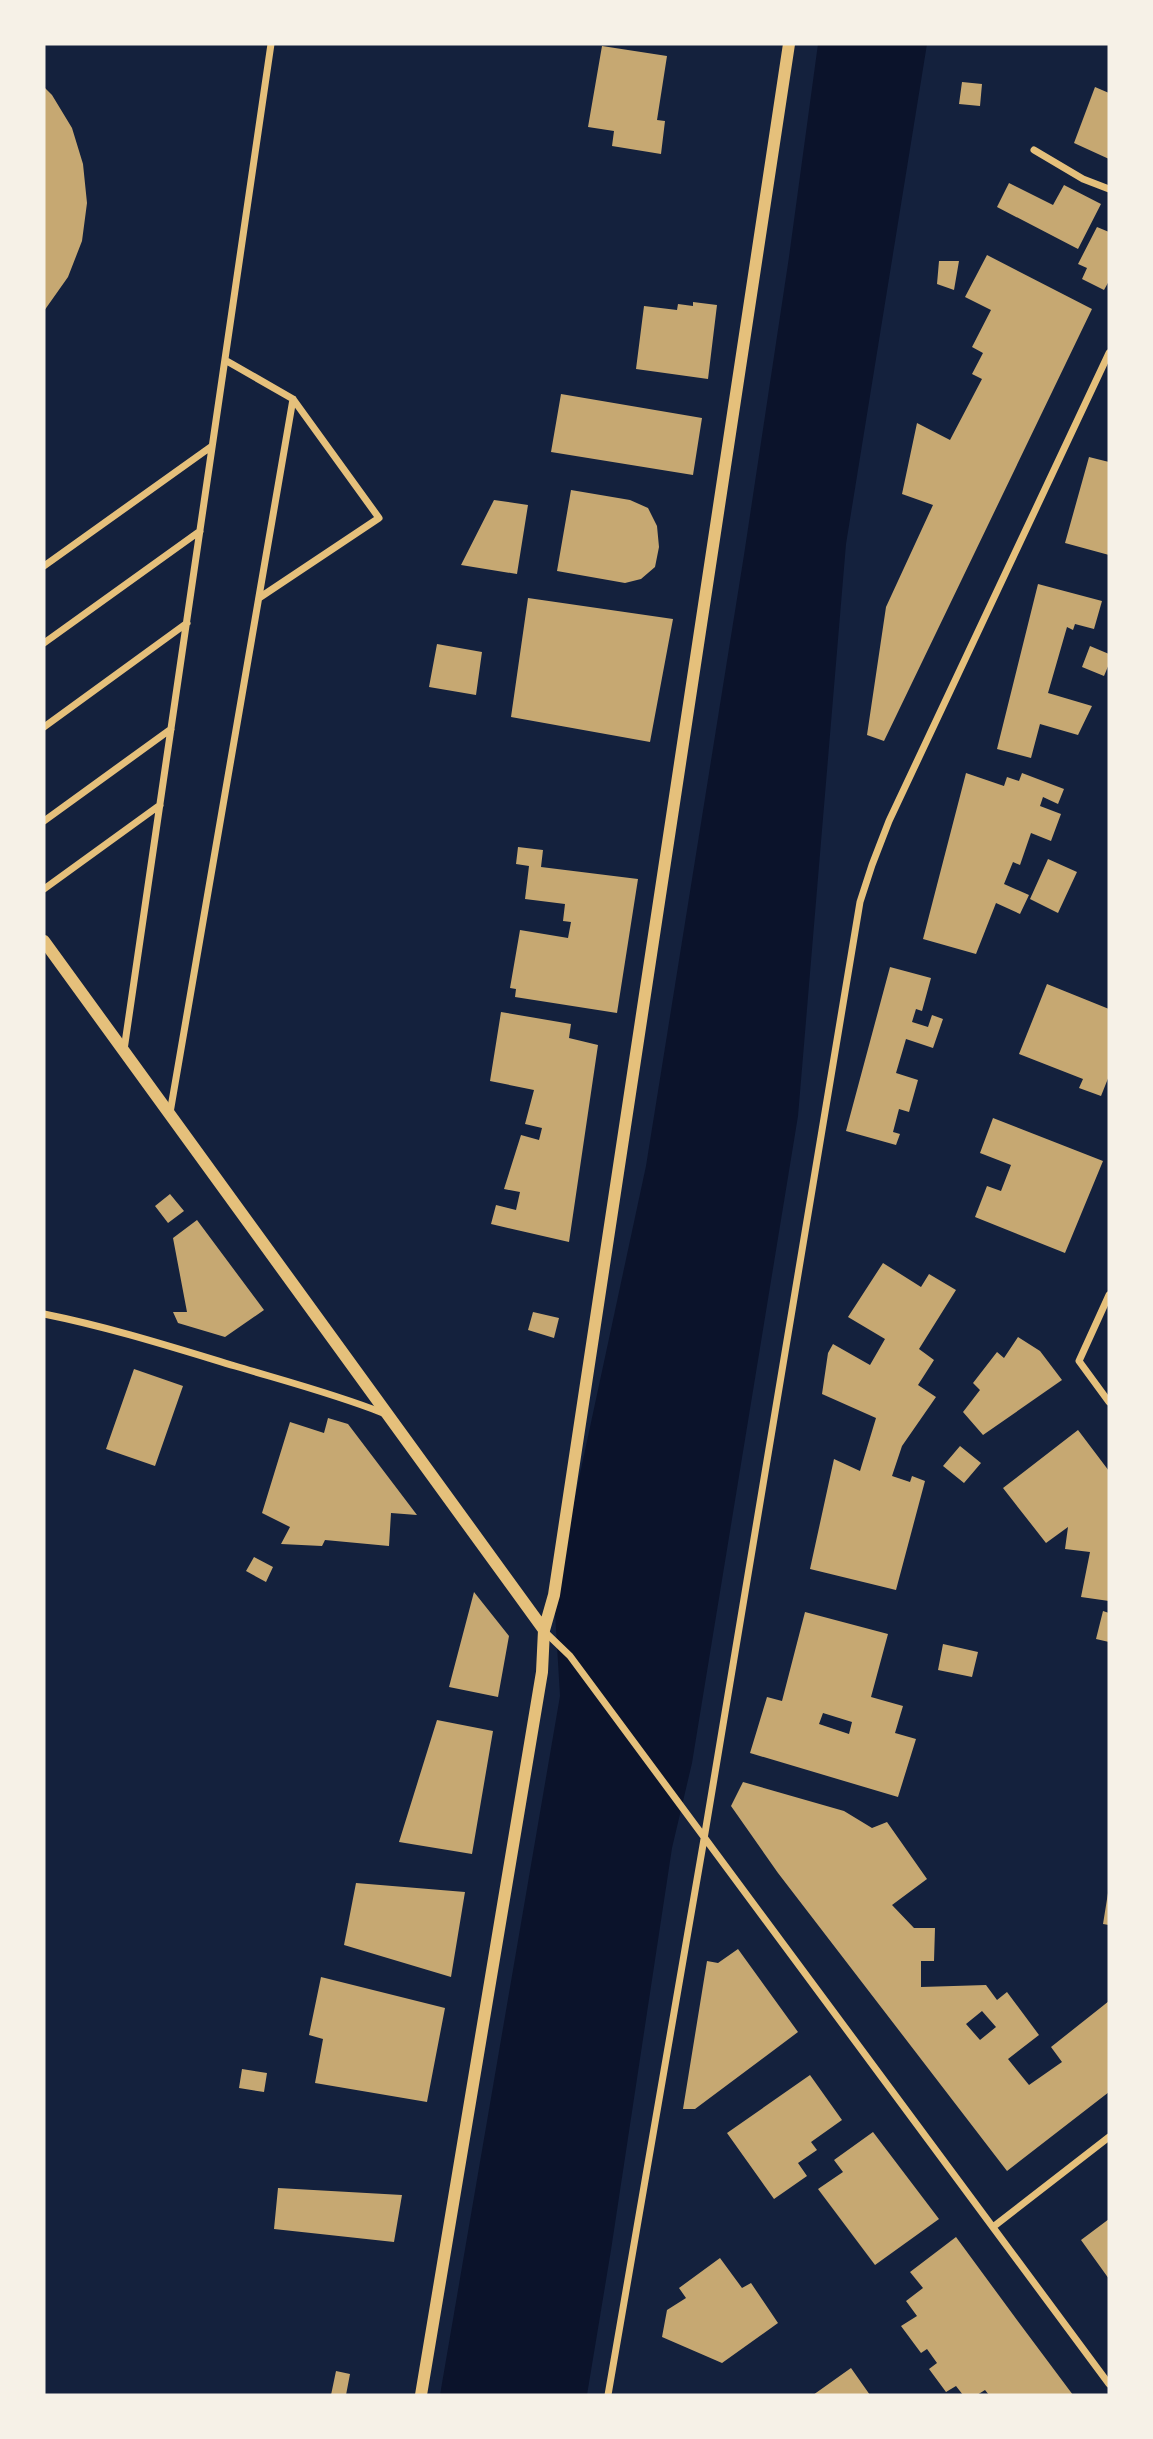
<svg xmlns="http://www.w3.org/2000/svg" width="1153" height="2439" font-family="Karla,sans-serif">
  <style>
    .water { fill: #0b132b }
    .building { fill: #c6a872; fill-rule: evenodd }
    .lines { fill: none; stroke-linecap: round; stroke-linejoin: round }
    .minor { stroke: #e5c07b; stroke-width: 7 }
    .tertiary { stroke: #e5c07b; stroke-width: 12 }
  </style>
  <rect width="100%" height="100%" fill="#14213d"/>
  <path class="water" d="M818,44H927L846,544L798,1116L692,1763L672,1848L611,2250L587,2395H440L560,1696L554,1595L646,1166L744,555L789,257Z"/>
  <path class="building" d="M602,46L667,56L657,120L665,121L661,154L612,146L614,131L588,127Z
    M962,82L982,84L980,106L959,104Z
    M44,87L52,95L72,128L83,164L87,203L82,241L68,277L44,311Z
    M1095,87L1109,93V159L1074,143Z
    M1009,183L1053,205L1064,185L1101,204L1078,249L997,207Z
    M1097,227L1109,232V281L1104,290L1082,279L1087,268L1078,264Z
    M987,255L1092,309L884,741L867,735L886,607L933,505L902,494L917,423L950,440L982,379L972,374L983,353L972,347L991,310L965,297Z
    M939,261H959L954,290L937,284Z
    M693,302L717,305L708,379L636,369L644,306L677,310L678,304L693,306Z
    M561,394L702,418L693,475L551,452Z
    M1089,457L1109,462V555L1065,543Z
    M571,490L630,500L648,508L657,526L659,547L655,567L641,579L625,583L557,571Z
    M494,500L528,505L517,574L461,565Z
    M1038,584L1102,601L1094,629L1075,624L1073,630L1067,627L1048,693L1092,706L1078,735L1040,724L1031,758L997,749Z
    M528,598L673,619L650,742L511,717Z
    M437,644L482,652L476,695L429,687Z
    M1090,646L1109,654V664L1104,676L1082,667Z
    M966,773L1004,786L1007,777L1019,781L1022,773L1064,789L1058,804L1043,797L1040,806L1061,814L1051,841L1031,833L1020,865L1013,862L1004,884L1029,895L1020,914L996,903L976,954L923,939Z
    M518,847L543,850L541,867L638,879L617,1013L515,997L516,989L510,988L520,930L568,938L571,922L563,921L565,904L525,899L529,866L516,864Z
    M1048,859L1077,872L1058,913L1030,899Z
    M890,967L931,978L922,1011L916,1009L912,1022L928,1027L932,1015L943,1019L933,1048L906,1039L896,1073L918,1080L909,1112L899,1109L893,1132L900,1134L896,1145L846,1131Z
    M1047,984L1109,1009V1076L1101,1096L1079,1088L1083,1079L1019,1054Z
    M501,1012L571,1024L569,1038L598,1045L569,1242L491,1224L496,1205L516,1210L520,1192L504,1189L521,1135L539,1140L542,1128L525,1124L534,1090L490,1081Z
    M993,1118L1103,1161L1065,1253L975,1217L987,1186L1001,1191L1011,1165L980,1153Z
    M170,1194L184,1211L168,1223L155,1206Z
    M197,1220L264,1310L225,1337L178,1323L173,1312H187L173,1238Z
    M883,1263L921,1287L929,1274L956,1290L919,1349L934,1360L918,1385L936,1397L902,1446L892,1476L910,1482L912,1476L925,1481L896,1590L810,1569L834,1459L860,1471L876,1418L822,1394L828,1353L833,1344L870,1365L885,1339L848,1317Z
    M533,1312L559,1318L554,1338L528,1330Z
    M1018,1337L1040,1351L1062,1380L983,1435L963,1412L980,1390L973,1383L997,1352L1004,1358Z
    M134,1369L183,1386L155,1466L106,1449Z
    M328,1418L348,1424L417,1515L391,1513L389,1546L325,1540L322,1546L281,1544L290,1527L262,1513L290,1422L324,1433Z
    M1078,1430L1109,1471V1601L1081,1597L1090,1552L1065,1549L1068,1527L1046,1543L1003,1488Z
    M960,1446L981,1463L964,1483L943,1466Z
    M254,1557L273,1567L266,1582L246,1571Z
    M474,1592L509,1636L498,1697L449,1687Z
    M1103,1611L1109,1613V1642L1096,1639Z
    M805,1612L888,1634L871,1697L903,1706L895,1733L916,1739L898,1797L750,1753L767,1697L782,1701ZM823,1713L852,1722L849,1734L819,1724Z
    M943,1644L978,1652L972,1677L938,1670Z
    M437,1720L493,1731L472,1854L399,1842Z
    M743,1782L844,1811L872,1828L887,1822L927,1879L892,1905L914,1928H935L934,1961H921V1987L986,1985L997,2000L1007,1992L1039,2035L1008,2059L1029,2085L1062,2062L1051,2047L1109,2001V2092L1007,2171L778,1873L731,1806ZM982,2011L996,2027L980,2040L966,2024Z
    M356,1883L465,1892L451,1977L344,1945Z
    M1108,1893H1109V1925L1103,1924Z
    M738,1949L798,2032L695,2109H683L707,1961L718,1963Z
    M321,1977L445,2008L427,2102L315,2083L323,2039L309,2035Z
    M242,2069L267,2073L264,2092L239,2088Z
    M810,2075L842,2120L811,2142L817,2150L798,2163L807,2176L774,2199L727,2133Z
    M873,2132L939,2219L875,2265L818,2189L843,2172L834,2160Z
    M278,2188L402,2195L394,2242L274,2229Z
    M1109,2219V2279L1081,2240Z
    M956,2237L1017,2320L1073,2395H989L985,2390L977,2395H963L956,2386L946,2392L929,2369L937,2363L927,2349L921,2353L901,2326L917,2316L906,2301L923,2288L910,2272Z
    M720,2258L742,2288L751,2283L778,2323L722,2363L662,2337L667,2310L686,2298L679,2288Z
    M851,2368L870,2395H813Z
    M336,2371L350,2374L346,2395H331Z"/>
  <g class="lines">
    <path class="minor" d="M1034,150L1083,179L1109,189
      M225,360L293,399L379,518L259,598
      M44,566L212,446
      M44,643L200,531
      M44,727L187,623
      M44,821L171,729
      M44,889L160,805
      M124,1050L271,44
      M170,1113L293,399
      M1109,1295L1079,1361L1109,1402
      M44,1314C109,1327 172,1347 235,1366C285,1381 335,1394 383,1413
      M544,1631L570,1656L1109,2384
      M993,2227L1109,2137
      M608,2395L704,1839L860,902L872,865L889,821L1109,353"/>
    <path class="tertiary" d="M44,941L544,1630
      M421,2395L542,1672L544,1630L554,1595L789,44"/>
  </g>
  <rect width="1153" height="2439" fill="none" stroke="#f6f1e7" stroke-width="91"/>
</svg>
